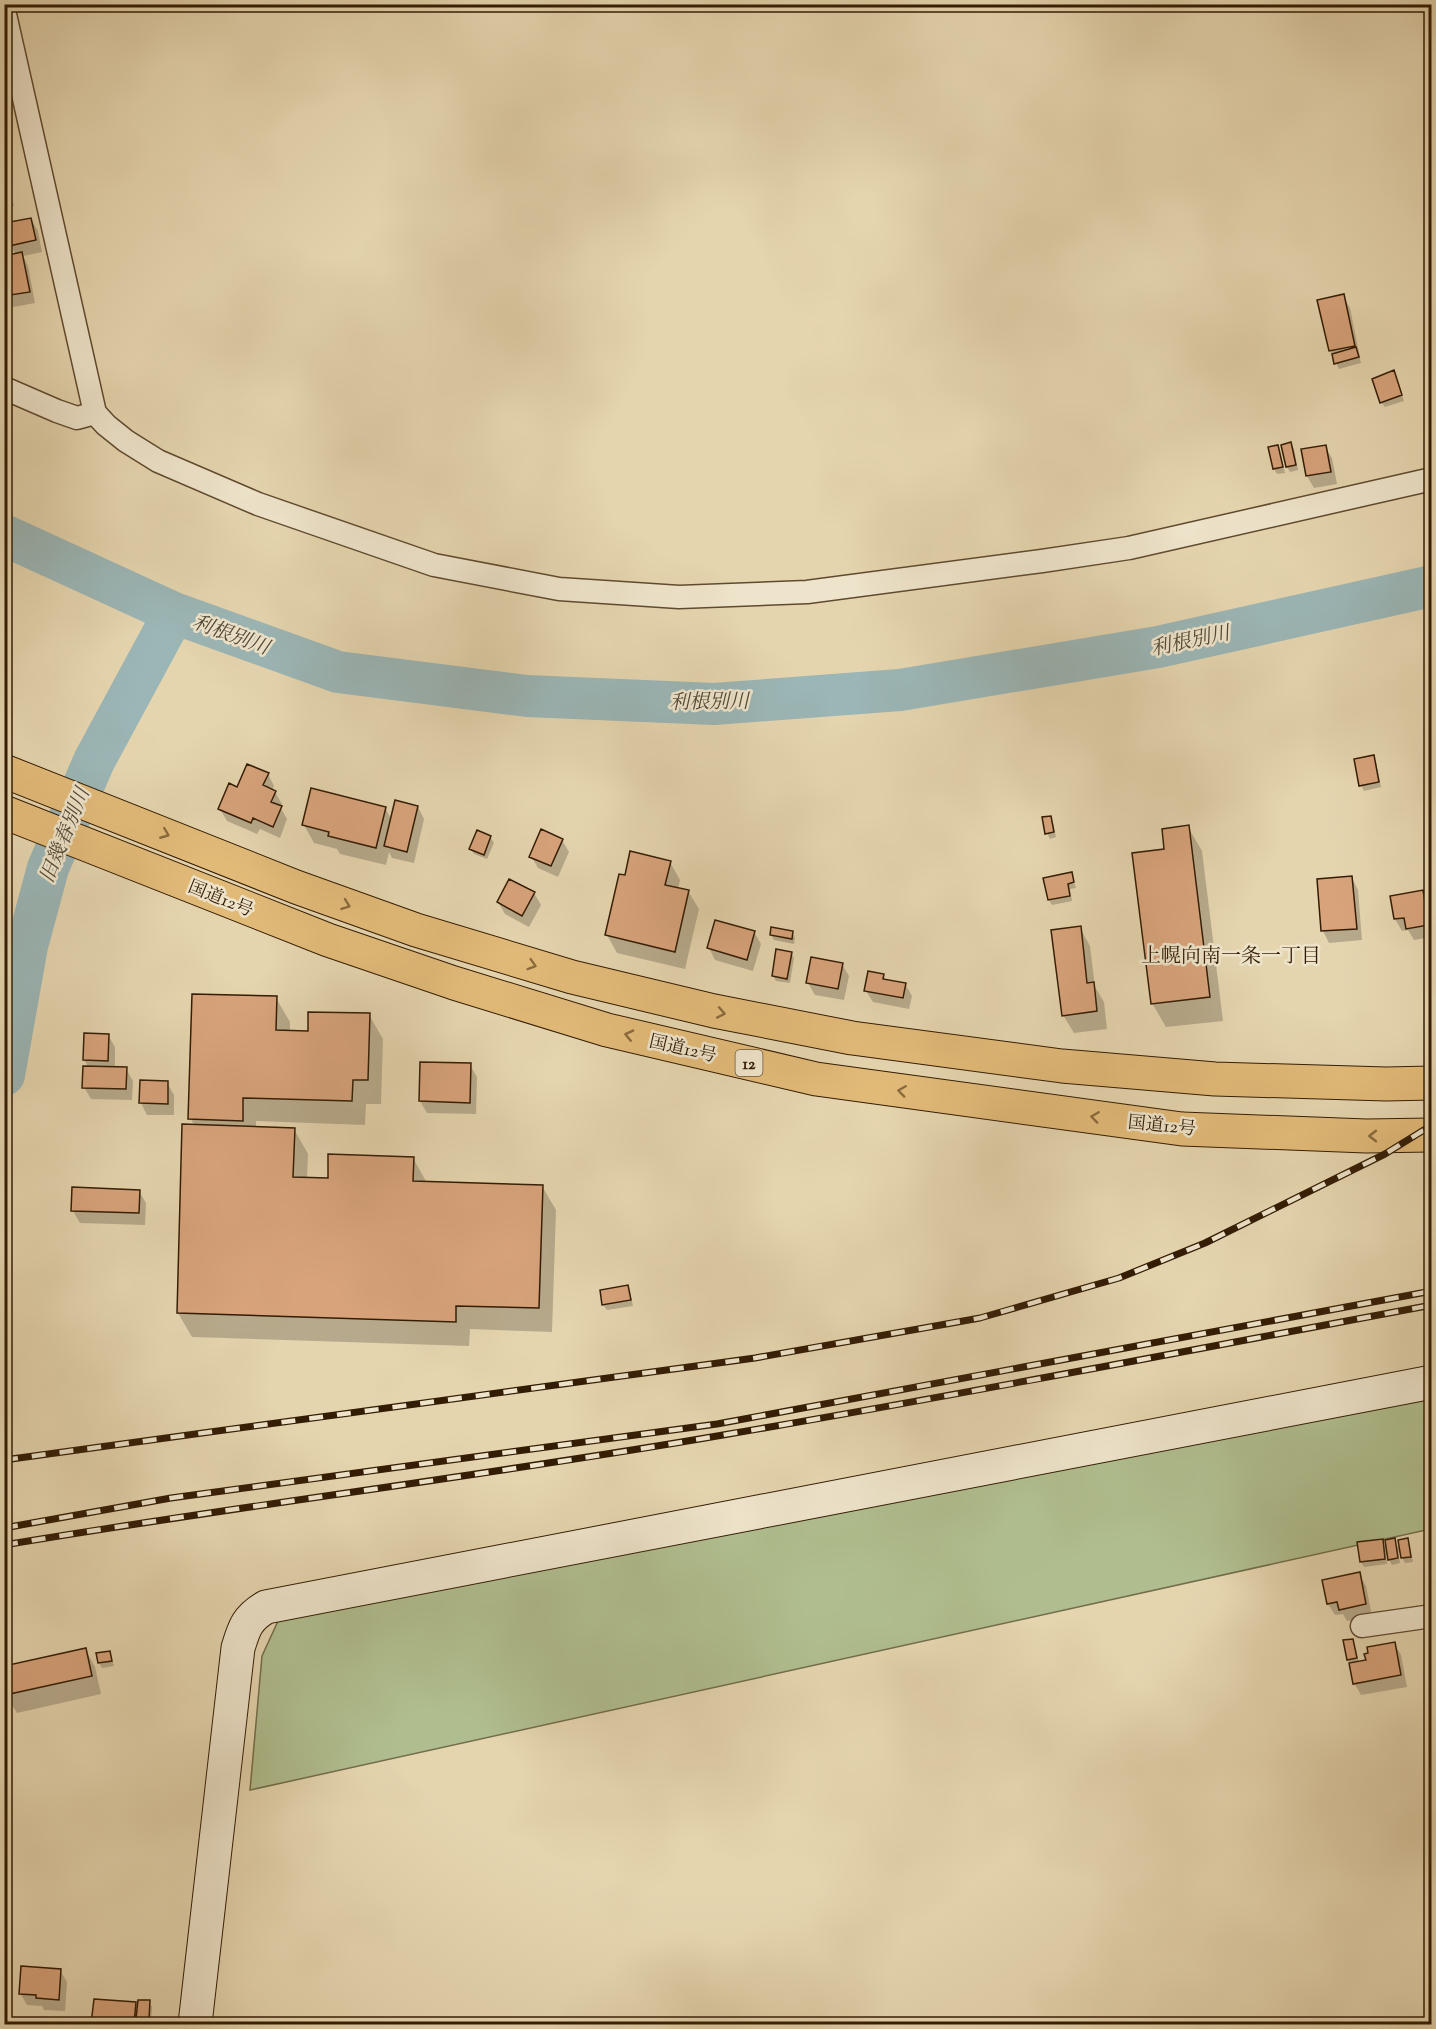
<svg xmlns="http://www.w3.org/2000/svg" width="1436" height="2029" font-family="'Sorts Mill Goudy','Noto Serif JP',serif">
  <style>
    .green { fill: #b0be8f; stroke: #726d4a; stroke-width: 1.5 }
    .shadow { fill: #0003 }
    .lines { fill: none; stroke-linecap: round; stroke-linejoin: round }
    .river { stroke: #9bb6b6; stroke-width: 42 }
    .building { fill: #d8a37b; stroke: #331c04; stroke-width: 1.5 }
    .street-casing { stroke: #604a2f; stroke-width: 25 }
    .secondary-casing { stroke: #331c04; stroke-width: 35 }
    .highway-casing { stroke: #331c04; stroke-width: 35 }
    .street { stroke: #eee4cb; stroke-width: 22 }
    .secondary { stroke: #eee4cb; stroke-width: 33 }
    .highway { stroke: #e2ba78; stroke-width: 33 }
    .rail-casing { stroke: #331c04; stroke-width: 7 }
    .rail { stroke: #eee4cb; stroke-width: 4.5; stroke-dasharray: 14; stroke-linecap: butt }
    .oneway { stroke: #8a6b3e }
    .labels { text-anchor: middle; stroke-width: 5; stroke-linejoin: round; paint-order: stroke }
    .shield { fill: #eee4cb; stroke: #6b5840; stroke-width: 1.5 }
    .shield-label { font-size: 16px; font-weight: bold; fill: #331c04 }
    .street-label { font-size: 18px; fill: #331c04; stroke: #eee4cb }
    .water-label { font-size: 20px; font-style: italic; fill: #524a39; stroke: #eee4cb }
    .neighbourhood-label { font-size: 20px; fill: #331c04; stroke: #eee4cb }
  </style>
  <rect width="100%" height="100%" fill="#e5d5af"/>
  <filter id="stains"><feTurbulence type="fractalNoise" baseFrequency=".00333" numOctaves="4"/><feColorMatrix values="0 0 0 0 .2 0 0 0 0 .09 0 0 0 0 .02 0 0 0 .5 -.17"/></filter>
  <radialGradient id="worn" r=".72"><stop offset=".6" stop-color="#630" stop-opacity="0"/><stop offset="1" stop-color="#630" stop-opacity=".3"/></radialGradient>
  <path class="green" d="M1431,1398V1529L250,1790L262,1656L279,1619Z"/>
  <path class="shadow" d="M4,175L14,206L4,208Z
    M31,219L38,231L42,252L23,256L28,266L35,303L8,308L4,302V257L16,255L10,245Z
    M1343,296L1350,308L1361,363L1339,369L1330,351L1319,301Z
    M1396,378L1404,401L1385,407L1381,402Z
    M1291,444L1294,449L1298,470L1290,472L1287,467L1282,446Z
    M1277,446L1280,452L1285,473L1277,474L1274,469Z
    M1325,447L1332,458L1337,484L1314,488L1307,476L1303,450Z
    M1373,757L1376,762L1381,787L1364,791L1361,785Z
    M268,774L274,786L272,791L275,792L282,804L280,807L287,819L280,838L260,829L257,834L227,821L220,809L238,789Z
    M418,807L424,819L414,863L392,858L389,852L386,865L340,854L337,849L314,843L304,825L385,808L392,820Z
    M1050,817L1053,823L1056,837L1050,839L1047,833Z
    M1188,827L1202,851L1223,1021L1166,1027L1152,1003L1166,851Z
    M490,837L494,843L487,859L474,854L471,849Z
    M562,840L569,852L558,877L538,868L531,856Z
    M670,862L680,880L678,889L688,891L699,909L685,969L617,953L607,935L626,877Z
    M1071,874L1076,888L1070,889L1072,901L1052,905L1049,900Z
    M1352,878L1358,890L1362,940L1329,943L1323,931Z
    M1423,892L1429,904L1432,937L1414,940L1408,930L1402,931L1395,919Z
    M534,893L541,905L529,927L505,914L498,902Z
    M1080,928L1090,946L1095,987L1104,1002L1107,1029L1074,1033L1063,1015Z
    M754,932L761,944L753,971L715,960L709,948Z
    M792,932L795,938L794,944L774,940L771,935Z
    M791,953L794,958L790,983L776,981L773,976Z
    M842,964L849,976L844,1000L815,995L808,983Z
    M883,975L886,981L905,984L912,996L909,1009L873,1002L866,991Z
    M276,998L290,1022V1032H310L369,1015L383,1039L381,1104H366L365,1125L256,1121V1128L294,1129L308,1154L307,1179L329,1180L413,1158L427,1183L542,1186L556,1210L552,1332L470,1329L469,1346L192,1337L178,1313L195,1126L190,1118Z
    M108,1035L115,1047V1068L126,1069L133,1081L132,1100L91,1099L84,1087L89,1068L84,1060Z
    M470,1065L477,1077L476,1114L427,1113L420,1101Z
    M167,1083L174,1095V1115H147L141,1103Z
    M139,1191L146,1203L145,1225L80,1223L73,1211Z
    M627,1287L630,1292L633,1306L607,1310L603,1305Z
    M1394,1540L1401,1552L1407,1540L1410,1545L1413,1562L1405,1563L1398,1551L1400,1563L1392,1565L1386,1554L1387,1564L1364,1567L1361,1562L1382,1541L1388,1551Z
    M1359,1574L1366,1586L1372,1616L1347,1621L1343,1614L1335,1615L1328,1604Z
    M1352,1640L1355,1646L1359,1663L1367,1662L1394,1643L1401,1655L1407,1687L1361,1695L1354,1683L1351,1665L1348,1660Z
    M85,1649L95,1667L101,1694L17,1713L6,1695L4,1668Z
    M110,1652L114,1666L102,1668L99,1663Z
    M60,1970L67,1982L65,2011L44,2010L42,2006L27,2005L20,1993Z
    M95,2000L135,2004L138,2009L149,2002L152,2007L151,2024H93Z"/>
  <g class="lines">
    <path class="river" d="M4,535L174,613L338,672L527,696L714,704L900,690L1158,647L1432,586
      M4,1075L27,946L48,868L94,761L174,613"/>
  </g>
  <path class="building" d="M31,218L36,240L9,246L4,223Z
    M22,252L30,292L4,296V256Z
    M1344,294L1355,346L1329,351L1317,300Z
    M1356,347L1359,357L1334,364L1332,354Z
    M1394,370L1402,395L1380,403L1372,379Z
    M1291,442L1296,465L1286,467L1281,445Z
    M1278,445L1283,467L1273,469L1268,447Z
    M1326,445L1331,472L1306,476L1301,449Z
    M1374,755L1379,782L1359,786L1354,759Z
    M247,764L269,773L263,785L276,791L271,802L282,806L273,827L253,818L251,823L218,809L229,783L237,787Z
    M311,788L386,807L376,848L328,836L329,832L302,825Z
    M395,800L418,806L407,852L384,846Z
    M1051,816L1054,832L1045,834L1042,817Z
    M1189,825L1210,997L1151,1004L1132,853L1164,849L1162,829Z
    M541,829L563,839L551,866L529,857Z
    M477,830L491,836L484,855L469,849Z
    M630,851L671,861L665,885L689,890L675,952L605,935L619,874L625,875Z
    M1072,872L1074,882L1068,884L1070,896L1048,900L1043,878Z
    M1352,876L1357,929L1321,931L1317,879Z
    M509,879L535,892L522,916L497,902Z
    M1423,890L1429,925L1406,929L1404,918L1394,919L1390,896Z
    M715,920L755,931L747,960L707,948Z
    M1081,926L1087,983L1094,982L1097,1011L1062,1016L1051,930Z
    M771,927L793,931L792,939L770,935Z
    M776,949L792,952L787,979L772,976Z
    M811,957L843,963L838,989L806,983Z
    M868,971L884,974L883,979L906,983L903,998L864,991Z
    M192,994L277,996L276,1030L308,1031V1012L370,1013L368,1080H353L352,1101L243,1098V1121L188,1119Z
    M84,1033L109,1034L108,1061L83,1060Z
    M420,1062L471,1063L470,1103L419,1101Z
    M83,1066L127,1067L126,1089L82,1088Z
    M140,1080L168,1081V1104L139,1103Z
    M182,1124L295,1128L293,1177L328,1178V1154L414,1157L413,1181L543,1185L539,1308L456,1306V1322L177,1313Z
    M72,1187L140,1190L139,1213L71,1211Z
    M628,1285L631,1300L602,1305L600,1290Z
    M1395,1538L1398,1558L1388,1560L1385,1540Z
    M1408,1538L1411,1557L1401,1558L1398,1540Z
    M1383,1539L1385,1559L1360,1562L1357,1542Z
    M1360,1572L1366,1604L1339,1610L1337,1602L1327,1604L1322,1580Z
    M1353,1639L1357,1658L1347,1660L1343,1640Z
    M1395,1642L1401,1675L1353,1684L1349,1663L1366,1660L1364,1654L1368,1653L1367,1647Z
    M86,1648L92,1676L5,1695L4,1666Z
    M110,1651L112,1661L98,1663L96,1653Z
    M21,1966L61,1969L59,2000L36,1998V1995L19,1994Z
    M94,1999L136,2002L134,2024H91Z
    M138,2000H150L149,2020L136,2019Z"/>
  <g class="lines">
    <defs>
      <path id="street" d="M4,10L95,413L106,425L126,441L158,461L258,504L434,565L559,589L679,597L807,592L1042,561L1129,548L1432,479
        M4,388L57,411L77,418L95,413
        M1362,1626L1432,1616"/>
      <path id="secondary" d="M195,2024L238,1648C244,1628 247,1618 266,1607L1432,1382"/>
      <path id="highway" d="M4,771L296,887L416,930L572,977L714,1011L852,1038L1062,1066L1215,1079L1386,1084L1432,1083
        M4,812L328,940L454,983L607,1030L816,1079L1182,1129L1366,1136L1432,1135"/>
    </defs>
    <use href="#street" class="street-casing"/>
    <use href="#secondary" class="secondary-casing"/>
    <use href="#highway" class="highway-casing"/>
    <use href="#street" class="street"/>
    <use href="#secondary" class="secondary"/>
    <use href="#highway" class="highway"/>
    <defs>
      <path id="rail" d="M4,1460L755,1358L980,1318L1119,1278L1205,1243L1385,1154L1432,1125
        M4,1528L171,1498L717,1424L1432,1291
        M4,1545C244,1505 485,1476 723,1435C960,1395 1196,1349 1432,1305"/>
    </defs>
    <use href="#rail" class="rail-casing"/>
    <use href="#rail" class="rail"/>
  </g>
  <defs><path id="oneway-chevron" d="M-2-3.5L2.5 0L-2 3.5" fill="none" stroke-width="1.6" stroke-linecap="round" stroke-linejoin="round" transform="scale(1.5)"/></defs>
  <g class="oneway">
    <use href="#oneway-chevron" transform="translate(165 834) rotate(22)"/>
    <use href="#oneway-chevron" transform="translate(346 905) rotate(20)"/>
    <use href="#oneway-chevron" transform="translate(532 965) rotate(17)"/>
    <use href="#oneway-chevron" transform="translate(721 1013) rotate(11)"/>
    <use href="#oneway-chevron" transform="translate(629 1035) rotate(-167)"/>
    <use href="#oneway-chevron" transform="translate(902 1091) rotate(-172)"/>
    <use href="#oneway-chevron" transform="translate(1095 1117) rotate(-172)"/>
    <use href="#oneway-chevron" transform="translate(1373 1136) rotate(180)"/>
  </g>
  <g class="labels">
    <rect class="shield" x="735.5" y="1050" width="27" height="26" rx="4.5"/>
    <g class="shield-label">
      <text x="749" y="1069">12</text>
    </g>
    <g class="street-label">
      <text transform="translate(221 898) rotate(22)" y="6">国道12号</text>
      <text transform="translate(683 1048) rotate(13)" y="6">国道12号</text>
      <text transform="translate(1162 1125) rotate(6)" y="6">国道12号</text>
    </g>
    <g class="water-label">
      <text transform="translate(231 634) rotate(20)" y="7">利根別川</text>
      <text transform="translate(1190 640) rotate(-12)" y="7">利根別川</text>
      <text transform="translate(709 701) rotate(-1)" y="7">利根別川</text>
      <text transform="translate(64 835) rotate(-68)" y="7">旧幾春別川</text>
    </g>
    <g class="neighbourhood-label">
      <text x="1231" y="962">上幌向南一条一丁目</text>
    </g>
  </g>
  <rect width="1436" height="2029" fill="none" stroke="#e5d5af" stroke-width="24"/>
  <rect x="6" y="6" width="1424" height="2017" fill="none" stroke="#331c04" stroke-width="3"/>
  <rect x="12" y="12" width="1412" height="2005" fill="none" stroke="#331c04" stroke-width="1.5"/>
  <rect width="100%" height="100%" filter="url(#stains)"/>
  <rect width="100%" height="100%" fill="url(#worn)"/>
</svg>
